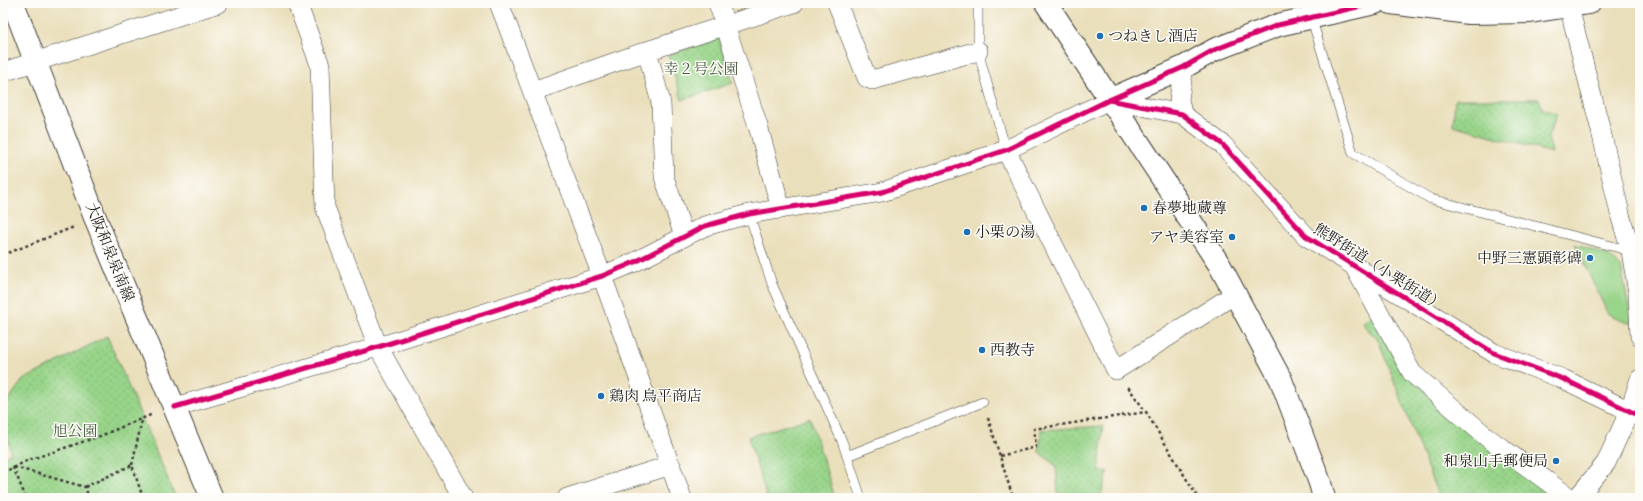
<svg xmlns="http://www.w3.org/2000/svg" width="1643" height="501" font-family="Vollkorn,'Noto Serif JP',serif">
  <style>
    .green { fill: #98d489; stroke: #5a7852 }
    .park { fill: url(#park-dots); stroke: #5a7852 }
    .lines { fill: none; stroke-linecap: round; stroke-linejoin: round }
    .lane-casing { stroke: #3b3934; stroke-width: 10 }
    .street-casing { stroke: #3b3934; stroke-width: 20 }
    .secondary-casing { stroke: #3b3934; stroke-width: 24 }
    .primary-casing { stroke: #3b3934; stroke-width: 24 }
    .path { stroke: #3b3934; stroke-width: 2.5; stroke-dasharray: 3 3; stroke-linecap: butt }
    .lane { stroke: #fff; stroke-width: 9 }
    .street { stroke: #fff; stroke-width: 19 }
    .secondary { stroke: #fff; stroke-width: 22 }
    .primary { stroke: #fff; stroke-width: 22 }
    .cycleway-casing { stroke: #fdfcf7; stroke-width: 8 }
    .cycleway { stroke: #d6006c; stroke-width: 5 }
    .poi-dot { fill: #1f6fb2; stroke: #fdfcf7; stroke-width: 1.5 }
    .labels { text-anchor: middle; stroke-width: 3; stroke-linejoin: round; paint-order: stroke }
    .poi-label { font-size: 15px; fill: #1c1c1c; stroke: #fdfcf7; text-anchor: start }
    .park-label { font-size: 15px; fill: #475c42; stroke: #fdfcf7 }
    .street-label { font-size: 15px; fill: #1c1c1c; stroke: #fdfcf7 }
  </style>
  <defs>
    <pattern id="park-dots" width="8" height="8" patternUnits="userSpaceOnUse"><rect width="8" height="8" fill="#98d489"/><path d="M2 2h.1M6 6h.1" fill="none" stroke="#82b576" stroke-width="1.8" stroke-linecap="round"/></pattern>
  </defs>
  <rect width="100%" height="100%" fill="#fdfcf7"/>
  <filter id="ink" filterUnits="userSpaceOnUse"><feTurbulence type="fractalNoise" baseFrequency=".025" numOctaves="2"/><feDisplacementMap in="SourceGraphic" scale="8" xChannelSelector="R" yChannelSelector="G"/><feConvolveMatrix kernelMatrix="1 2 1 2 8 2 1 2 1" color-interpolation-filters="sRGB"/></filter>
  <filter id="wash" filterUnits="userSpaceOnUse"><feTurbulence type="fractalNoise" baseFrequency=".012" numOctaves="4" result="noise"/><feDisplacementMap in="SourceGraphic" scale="16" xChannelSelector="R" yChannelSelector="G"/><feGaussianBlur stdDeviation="0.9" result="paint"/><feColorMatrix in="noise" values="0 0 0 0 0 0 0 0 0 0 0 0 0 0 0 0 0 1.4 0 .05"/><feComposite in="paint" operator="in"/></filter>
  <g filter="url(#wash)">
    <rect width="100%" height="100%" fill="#eadfbb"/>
    <path class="green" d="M1575,244L1609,256L1621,267L1632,324L1608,314Z"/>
    <path class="park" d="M719,38L733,83L682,100L668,55Z
      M1455,99H1539L1543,109L1557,114L1548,137L1552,153L1453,125Z
      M1375,314L1407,375L1562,498H1439L1378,340L1362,323Z
      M107,336L176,498H3V458L11,453L3,419V407L23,380Z
      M810,418L835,498H767L748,437Z
      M1103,426L1099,471L1108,472L1100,498L1058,493L1056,466L1039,452L1041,430Z"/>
  </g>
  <g filter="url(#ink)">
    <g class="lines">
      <defs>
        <path id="lane" d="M978,3V51L1006,150
          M1311,17L1353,153L1431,199L1631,251
          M749,214L772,284L842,441L861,498
          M846,454H852L983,402"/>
        <path id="street" d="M297,3L320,65L325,207L378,347L463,498
          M499,3L602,276L682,498
          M718,3L758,126L781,209
          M837,3L867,78L872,80L978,51
          M1568,3L1601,131L1621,218L1631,251L1638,293L1640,336
          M647,51L661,103L664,177L684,236
          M3,72L219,3
          M533,91L647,51L794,3
          M1182,114L1179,99L1184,67
          M1006,150L1116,370L1235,294
          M1355,268L1412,373L1488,438L1570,498
          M175,407L378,347L602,276L635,262L705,226L749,214L882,192L1006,150L1109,100L1182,114L1222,144L1306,236L1494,353L1563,379L1640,416
          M567,498L671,465
          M1577,498L1606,463L1630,410L1640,379"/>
        <path id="secondary" d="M1046,3L1219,264L1281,380L1320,483L1324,498
          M1391,3L1469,13L1530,12L1589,3
          M1109,100L1184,67L1214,50L1278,25L1375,3"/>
        <path id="primary" d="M13,3L94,215L212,498"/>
      </defs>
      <use href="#lane" class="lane-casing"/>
      <use href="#street" class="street-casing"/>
      <use href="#secondary" class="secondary-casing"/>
      <use href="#primary" class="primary-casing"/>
      <path class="path" d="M3,255L74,227
        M1128,387L1146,412L1198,498
        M988,418L1013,498
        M1000,456L1036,447L1034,429L1146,412
        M132,465L142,420
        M13,467L26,498
        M14,467L85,487L89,498
        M3,473L26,461L100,436L153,414
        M85,487L132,465L143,498"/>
      <use href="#lane" class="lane"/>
      <use href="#street" class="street"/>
      <use href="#secondary" class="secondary"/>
      <use href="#primary" class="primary"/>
      <defs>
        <path id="cycleway" d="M1109,100L1182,114L1222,144L1306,236L1494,353L1563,379L1640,416
          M175,407L378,347L602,276L635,262L705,226L749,214L882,192L1006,150L1109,100L1184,67L1214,50L1278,25L1375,3"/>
      </defs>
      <use href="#cycleway" class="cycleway-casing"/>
      <use href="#cycleway" class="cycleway"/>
    </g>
  </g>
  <g class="poi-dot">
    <circle cx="1100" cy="36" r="4"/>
    <circle cx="1144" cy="208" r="4"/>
    <circle cx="967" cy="232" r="4"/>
    <circle cx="1232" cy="237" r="4"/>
    <circle cx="1590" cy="258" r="4"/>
    <circle cx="982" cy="350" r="4"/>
    <circle cx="601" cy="396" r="4"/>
    <circle cx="1556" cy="461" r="4"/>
  </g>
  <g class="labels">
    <g class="poi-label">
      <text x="1108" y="41">つねきし酒店</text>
      <text x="1152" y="213">春夢地蔵尊</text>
      <text x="975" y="237">小栗の湯</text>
      <text x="1224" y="242" text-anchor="end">アヤ美容室</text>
      <text x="1582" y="263" text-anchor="end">中野三憲顕彰碑</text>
      <text x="990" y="355">西教寺</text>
      <text x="609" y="401">鶏肉 鳥平商店</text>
      <text x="1548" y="466" text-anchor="end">和泉山手郵便局</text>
    </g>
    <g class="park-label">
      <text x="701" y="74">幸２号公園</text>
      <text x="75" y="436">旭公園</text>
    </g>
    <g class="street-label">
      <text transform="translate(110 252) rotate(68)" y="5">大阪和泉泉南線</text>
      <text transform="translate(1379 267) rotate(32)" y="5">熊野街道（小栗街道）</text>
    </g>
  </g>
  <rect width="1643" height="501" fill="none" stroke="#fdfcf7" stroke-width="16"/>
</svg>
